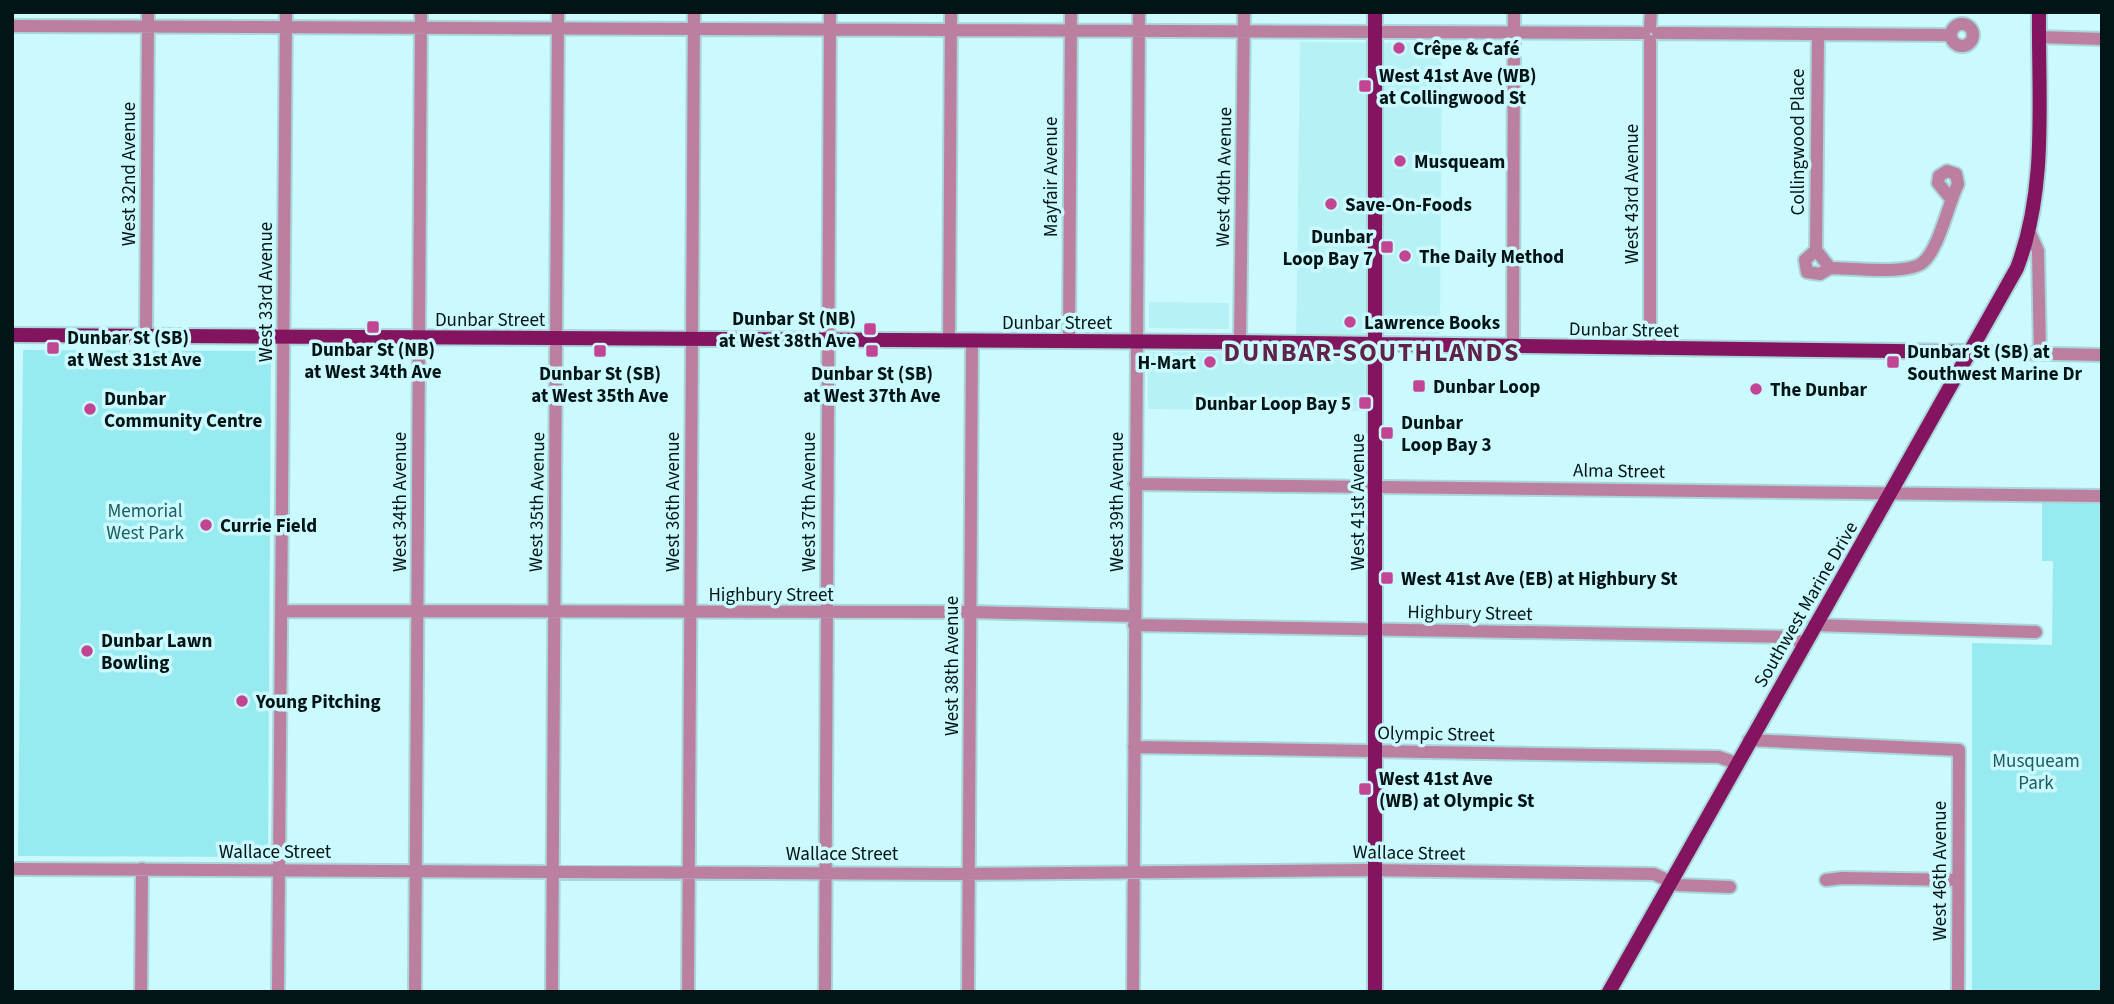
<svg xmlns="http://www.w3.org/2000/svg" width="2114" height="1004" font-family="'Source Sans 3',sans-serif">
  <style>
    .built { fill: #b6f1f6 }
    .green { fill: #98eaf1 }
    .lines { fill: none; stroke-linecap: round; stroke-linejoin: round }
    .minor-casing { stroke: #aad5d9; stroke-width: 16 }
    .major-casing { stroke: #aad5d9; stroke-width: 18 }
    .minor { stroke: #bb7fa0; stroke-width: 12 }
    .major { stroke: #83145f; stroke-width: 14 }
    .poi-dot { fill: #c24593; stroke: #cafafe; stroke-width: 2.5 }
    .labels { text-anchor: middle; stroke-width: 7; stroke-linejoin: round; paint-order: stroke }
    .poi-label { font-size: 19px; font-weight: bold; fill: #031416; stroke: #cafafe; text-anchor: start }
    .street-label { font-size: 19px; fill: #031416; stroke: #cafafe }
    .park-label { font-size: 19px; fill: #1c5c62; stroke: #cafafe }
    .district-label { font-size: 26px; font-weight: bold; letter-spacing: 2px; fill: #602348; stroke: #cafafe }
  </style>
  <rect width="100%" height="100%" fill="#cafafe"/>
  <path class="built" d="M1300,42L1442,43L1440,334H1366L1365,411L1148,409V352L1296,353Z
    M1149,302L1229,303V329L1149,328Z"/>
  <path class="green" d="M23,350L271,351L268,857L18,856Z
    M2042,500L2102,501V992H1972V643L2052,645L2053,561H2042Z"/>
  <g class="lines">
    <defs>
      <path id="minor" d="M1951 35a11 11 0 1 1 22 0a11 11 0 1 1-22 0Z
        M12,26L1644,33
        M1650,27L1651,12
        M1658,33L1950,35
        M1818,35L1816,250L1830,268C1851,268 1906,275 1922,263C1939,250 1948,204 1958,184L1956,174L1947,171L1939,176L1938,183L1951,199
        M2039,37L2102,39
        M2030,233L2038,251L2040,354
        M1816,250L1805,260L1807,272L1820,274L1830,268
        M146,336L148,12
        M949,341L951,12
        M1069,341L1071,12
        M1240,342L1244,12
        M1513,347L1514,12
        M1650,349V41
        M1970,352L2102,355
        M1135,484L2102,496
        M281,611L970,612L1134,616
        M1134,625L1792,637L1803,644
        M1814,625L2036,632
        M1749,740L1959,750L1958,992
        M1134,747L1719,757L1736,763
        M12,869L954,874L1365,870L1654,874L1678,885L1730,887
        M1826,880L1842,878L1958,880
        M141,992L142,869
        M278,992L286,12
        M415,992L421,12
        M552,992L558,12
        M688,992L694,12
        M825,992L830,12
        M968,992L972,341
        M1133,992L1139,12"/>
      <path id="major" d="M12,335L1231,342L1970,352
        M1375,992V12
        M1609,992L2017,268C2048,187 2038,97 2039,12"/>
    </defs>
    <use href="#minor" class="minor-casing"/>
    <use href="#major" class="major-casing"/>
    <use href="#minor" class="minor"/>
    <use href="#major" class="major"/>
  </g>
  <g class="poi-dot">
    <circle cx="1399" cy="48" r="7"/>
    <rect x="1358" y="79" width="14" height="14" rx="3.5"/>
    <circle cx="1400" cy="161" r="7"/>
    <circle cx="1331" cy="204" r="7"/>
    <rect x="1380" y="240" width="14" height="14" rx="3.5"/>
    <circle cx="1405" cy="256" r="7"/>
    <circle cx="1350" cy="322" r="7"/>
    <rect x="366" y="320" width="14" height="14" rx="3.5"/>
    <rect x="863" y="322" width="14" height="14" rx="3.5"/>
    <rect x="46" y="341" width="14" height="14" rx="3.5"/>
    <rect x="593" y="344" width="14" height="14" rx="3.5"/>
    <rect x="865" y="344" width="14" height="14" rx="3.5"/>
    <circle cx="1210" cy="362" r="7"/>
    <rect x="1886" y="355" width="14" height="14" rx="3.5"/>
    <rect x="1412" y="379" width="14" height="14" rx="3.5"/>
    <circle cx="1756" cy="389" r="7"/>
    <rect x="1358" y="396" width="14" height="14" rx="3.5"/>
    <circle cx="90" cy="409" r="7"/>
    <rect x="1380" y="426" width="14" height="14" rx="3.5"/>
    <circle cx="206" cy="525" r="7"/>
    <rect x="1380" y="571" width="14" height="14" rx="3.5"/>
    <circle cx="87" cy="651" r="7"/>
    <circle cx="242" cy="701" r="7"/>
    <rect x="1358" y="782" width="14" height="14" rx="3.5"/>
  </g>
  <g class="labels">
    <g class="poi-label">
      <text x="1413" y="55">Crêpe &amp; Café</text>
      <text x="1379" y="82">West 41st Ave (WB)<tspan x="1379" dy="22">at Collingwood St</tspan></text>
      <text x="1414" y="168">Musqueam</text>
      <text x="1345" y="211">Save-On-Foods</text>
      <text x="1373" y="243" text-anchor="end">Dunbar<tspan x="1373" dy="22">Loop Bay 7</tspan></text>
      <text x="1419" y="263">The Daily Method</text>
      <text x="856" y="325" text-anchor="end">Dunbar St (NB)<tspan x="856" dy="22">at West 38th Ave</tspan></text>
      <text x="1364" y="329">Lawrence Books</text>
      <text x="67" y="344">Dunbar St (SB)<tspan x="67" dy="22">at West 31st Ave</tspan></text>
      <text x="373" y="356" text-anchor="middle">Dunbar St (NB)<tspan x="373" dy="22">at West 34th Ave</tspan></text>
      <text x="1907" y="358">Dunbar St (SB) at<tspan x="1907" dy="22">Southwest Marine Dr</tspan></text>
      <text x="1196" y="369" text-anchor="end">H-Mart</text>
      <text x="600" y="380" text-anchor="middle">Dunbar St (SB)<tspan x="600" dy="22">at West 35th Ave</tspan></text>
      <text x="872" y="380" text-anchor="middle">Dunbar St (SB)<tspan x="872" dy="22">at West 37th Ave</tspan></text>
      <text x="1433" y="393">Dunbar Loop</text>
      <text x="1770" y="396">The Dunbar</text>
      <text x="104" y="405">Dunbar<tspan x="104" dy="22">Community Centre</tspan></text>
      <text x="1351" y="410" text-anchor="end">Dunbar Loop Bay 5</text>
      <text x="1401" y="429">Dunbar<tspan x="1401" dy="22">Loop Bay 3</tspan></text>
      <text x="220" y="532">Currie Field</text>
      <text x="1401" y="585">West 41st Ave (EB) at Highbury St</text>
      <text x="101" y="647">Dunbar Lawn<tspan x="101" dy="22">Bowling</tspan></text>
      <text x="256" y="708">Young Pitching</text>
      <text x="1379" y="785">West 41st Ave<tspan x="1379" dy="22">(WB) at Olympic St</tspan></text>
    </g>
    <g class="street-label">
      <text transform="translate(1797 142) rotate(-90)" y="7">Collingwood Place</text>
      <text transform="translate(128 174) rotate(-90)" y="7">West 32nd Avenue</text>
      <text transform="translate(1050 177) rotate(-90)" y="7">Mayfair Avenue</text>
      <text transform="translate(1223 177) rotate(-89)" y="7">West 40th Avenue</text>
      <text transform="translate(1631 194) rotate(-90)" y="7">West 43rd Avenue</text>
      <text transform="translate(265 292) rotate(-90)" y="7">West 33rd Avenue</text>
      <text x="490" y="326">Dunbar Street</text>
      <text x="1057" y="329">Dunbar Street</text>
      <text transform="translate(1624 329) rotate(1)" y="7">Dunbar Street</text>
      <text transform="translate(1619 470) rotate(1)" y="7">Alma Street</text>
      <text transform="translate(399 502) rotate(-90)" y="7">West 34th Avenue</text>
      <text transform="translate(536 502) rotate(-89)" y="7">West 35th Avenue</text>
      <text transform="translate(672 502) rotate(-90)" y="7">West 36th Avenue</text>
      <text transform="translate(808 502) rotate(-90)" y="7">West 37th Avenue</text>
      <text transform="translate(1116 502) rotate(-90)" y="7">West 39th Avenue</text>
      <text transform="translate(1357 502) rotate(-90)" y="7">West 41st Avenue</text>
      <text x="771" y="601">Highbury Street</text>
      <text transform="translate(1805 604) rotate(-60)" y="7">Southwest Marine Drive</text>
      <text transform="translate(1470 612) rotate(1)" y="7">Highbury Street</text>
      <text transform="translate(951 666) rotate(-90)" y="7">West 38th Avenue</text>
      <text transform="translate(1436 733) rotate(1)" y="7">Olympic Street</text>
      <text x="275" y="858">Wallace Street</text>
      <text transform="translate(1409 852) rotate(1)" y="7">Wallace Street</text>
      <text x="842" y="860">Wallace Street</text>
      <text transform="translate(1939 871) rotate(-90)" y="7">West 46th Avenue</text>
    </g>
    <g class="park-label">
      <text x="145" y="517">Memorial<tspan x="145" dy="22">West Park</tspan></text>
      <text x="2036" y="767">Musqueam<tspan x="2036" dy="22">Park</tspan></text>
    </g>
    <g class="district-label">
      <text x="1372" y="361">DUNBAR-SOUTHLANDS</text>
    </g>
  </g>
  <rect width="2114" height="1004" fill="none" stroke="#031416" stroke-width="28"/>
</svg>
